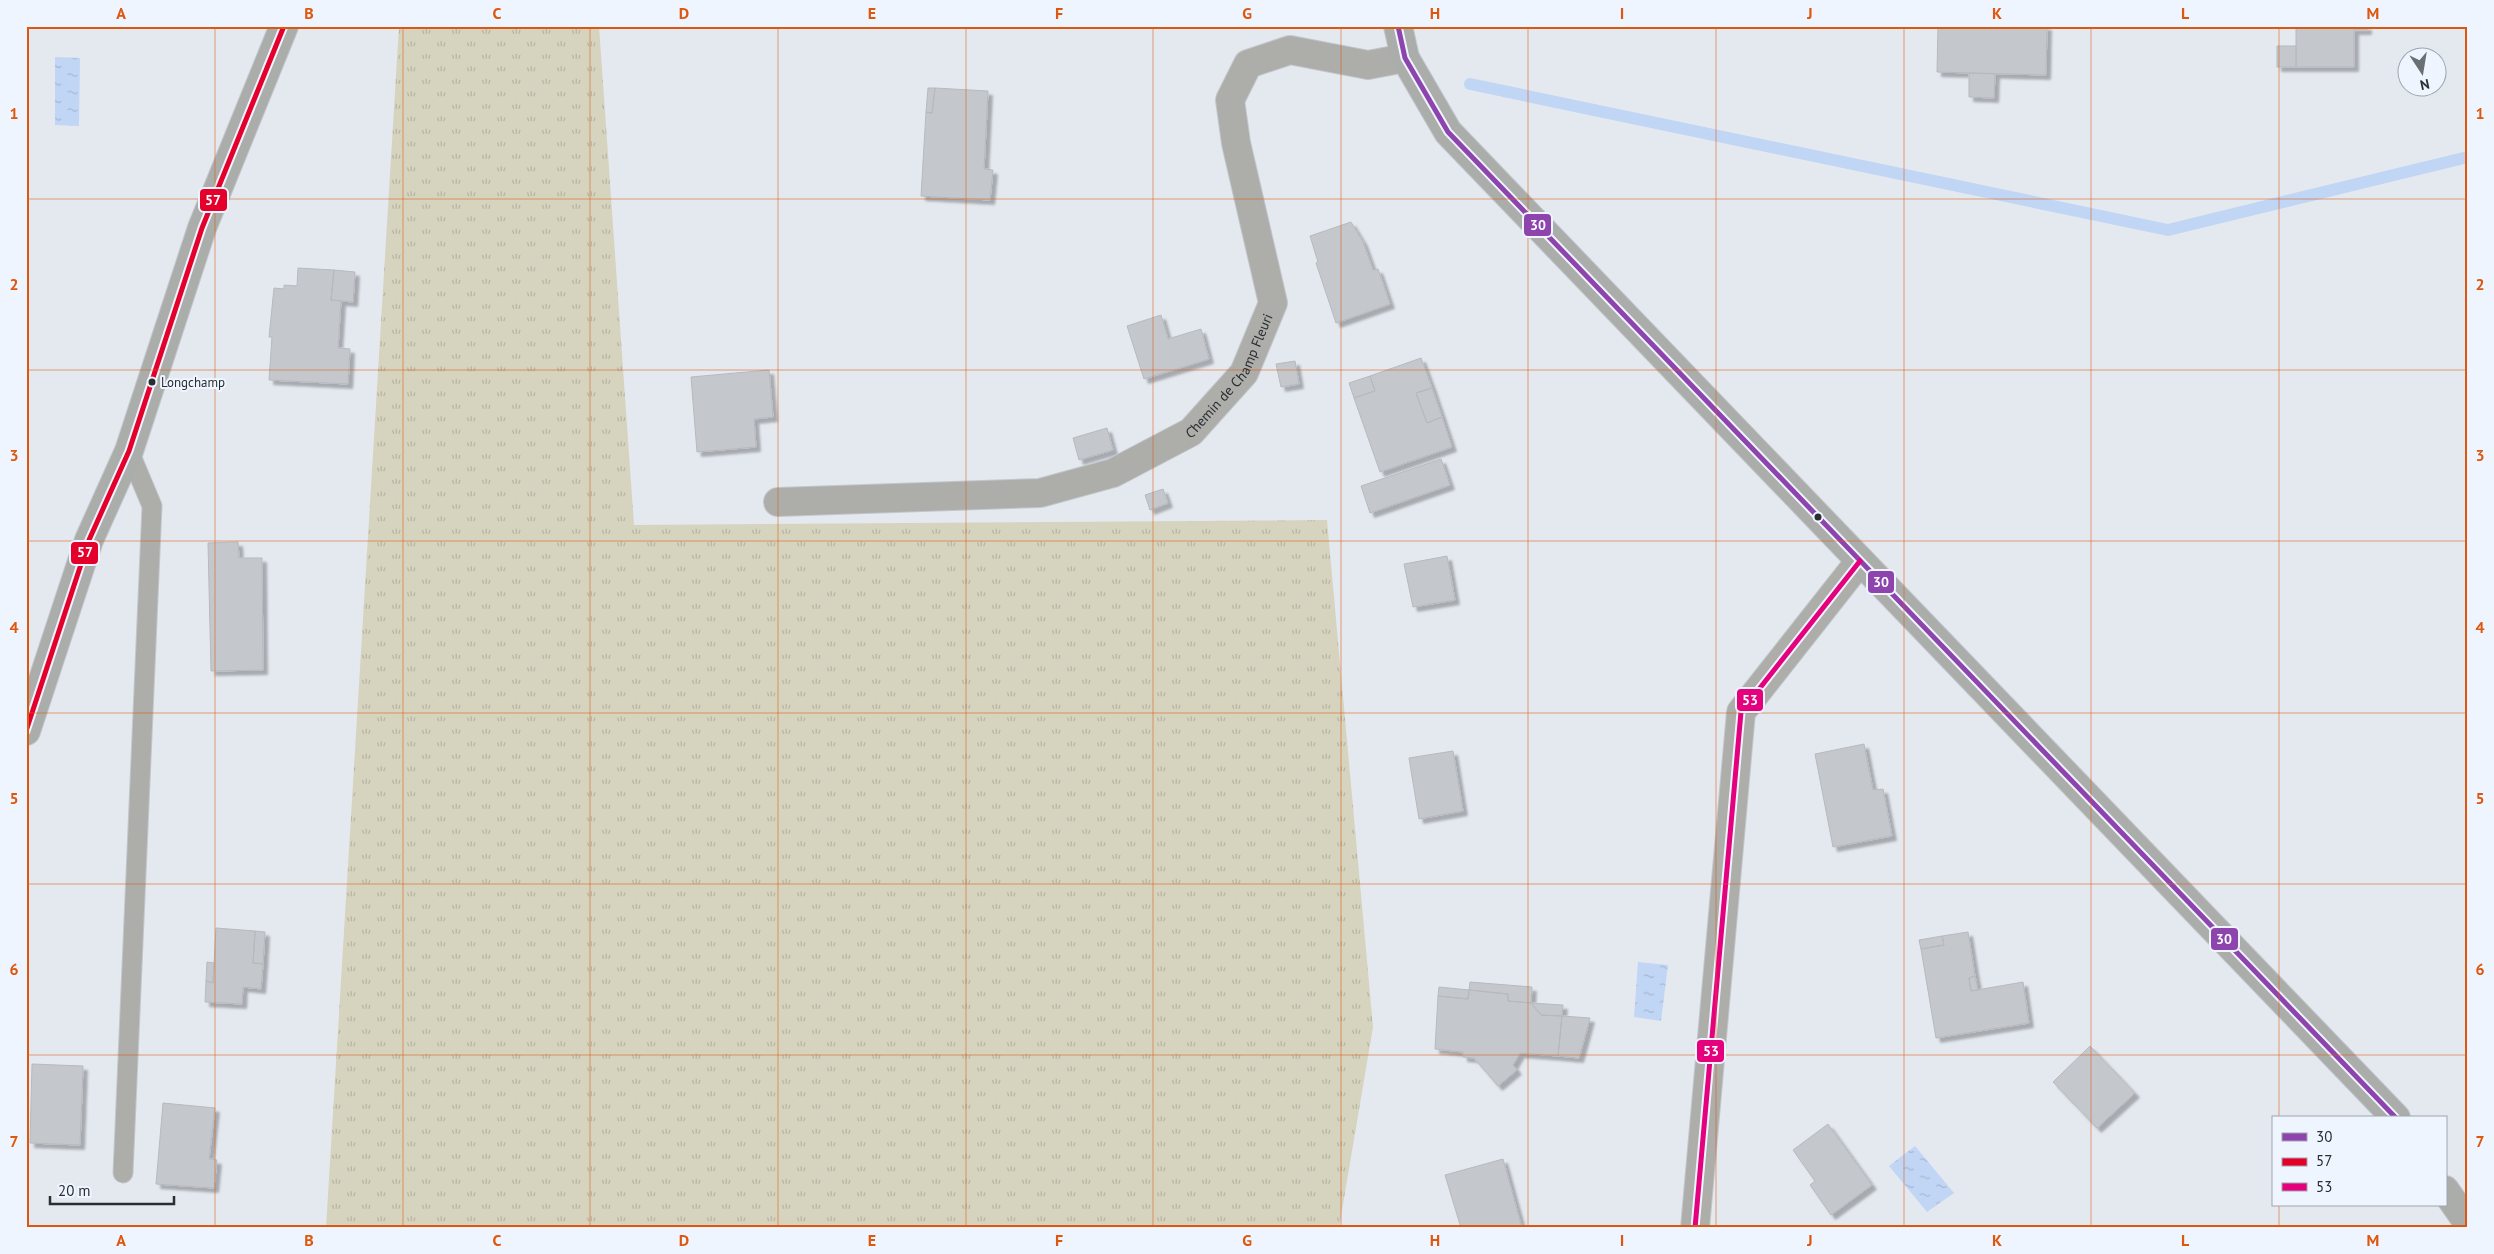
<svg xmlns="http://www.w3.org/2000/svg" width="2494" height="1254" font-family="'PT Sans',sans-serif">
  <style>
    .grass { fill: url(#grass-tufts) }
    .water { fill: url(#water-ripples) }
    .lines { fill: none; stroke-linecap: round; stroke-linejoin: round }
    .stream { stroke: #c1d5f5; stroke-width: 12 }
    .building { fill: #c4c8cd; stroke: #b6babf; filter: url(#shadow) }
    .lane-casing { stroke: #c3c7cd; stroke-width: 21 }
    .street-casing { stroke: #c3c7cd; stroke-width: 30 }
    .secondary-casing { stroke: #c3c7cd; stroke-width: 30 }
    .lane { stroke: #adadaa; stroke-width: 19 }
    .street { stroke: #adadaa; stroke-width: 28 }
    .secondary { stroke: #abadaa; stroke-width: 28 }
    .bus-1-casing { stroke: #eff5ff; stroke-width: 9 }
    .bus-2-casing { stroke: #eff5ff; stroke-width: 9 }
    .bus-3-casing { stroke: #eff5ff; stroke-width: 9 }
    .bus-1 { stroke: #8e44ad; stroke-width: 5 }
    .bus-2 { stroke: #e4002b; stroke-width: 5 }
    .bus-3 { stroke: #e5007d; stroke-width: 5 }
    .grid { fill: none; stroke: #de570e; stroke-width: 1; stroke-opacity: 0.55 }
    .bus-dot { fill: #2a2d31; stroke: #eff5ff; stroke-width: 2 }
    .labels { text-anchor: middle; stroke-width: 4; stroke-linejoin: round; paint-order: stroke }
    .bus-label { font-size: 13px; fill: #2a2d31; stroke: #eff5ff; text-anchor: start }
    .street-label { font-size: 14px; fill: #2a2d31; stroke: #eff5ff }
    .line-badge { stroke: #eff5ff; stroke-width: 2 }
    .badge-label { font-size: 14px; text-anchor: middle; font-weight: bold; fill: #fff }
    .neatline { fill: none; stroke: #de570e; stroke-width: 2 }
    .grid-label { font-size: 16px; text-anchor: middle; font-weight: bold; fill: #de570e }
  </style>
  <defs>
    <pattern id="grass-tufts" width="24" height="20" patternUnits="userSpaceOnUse" patternTransform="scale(1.25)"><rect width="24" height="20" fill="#d6d3be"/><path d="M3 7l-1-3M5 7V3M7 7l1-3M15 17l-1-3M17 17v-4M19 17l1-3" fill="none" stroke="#b8b5a4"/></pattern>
    <pattern id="water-ripples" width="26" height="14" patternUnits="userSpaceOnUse" patternTransform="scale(1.25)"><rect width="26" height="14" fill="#c1d5f5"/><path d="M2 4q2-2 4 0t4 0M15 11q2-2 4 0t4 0" fill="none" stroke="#a6b7d2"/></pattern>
    <filter id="shadow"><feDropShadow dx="4.5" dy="4.5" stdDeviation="1" flood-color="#0004"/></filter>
  </defs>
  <rect width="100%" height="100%" fill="#e4e9f0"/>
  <path class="grass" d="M399,26H599L634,525L1327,520L1373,1027L1339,1228H326Z"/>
  <path class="water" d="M55,57L80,58L79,126L55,125Z
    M1638,962L1668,965L1661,1021L1634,1017Z
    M1915,1146L1954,1193L1927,1212L1889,1166Z"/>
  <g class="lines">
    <path class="stream" d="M1470,84L2168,230L2468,157"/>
  </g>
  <path class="building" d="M1938,26H2047L2046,75L1937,72Z
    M2296,26H2367V30H2354V67H2296Z
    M2277,46H2296V67H2277Z
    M1969,73L1995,74L1994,98L1969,97Z
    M928,88H935L932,113L926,112Z
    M935,88L988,91L984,169L993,170L990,200L921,196L926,112L932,113Z
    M1351,222L1363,242L1373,270L1378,269L1390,304L1336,323L1316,263L1318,262L1310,236Z
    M298,268L334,270L331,300L341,301L338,348L350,349L348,384L269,380L272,337H269L274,288L284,289V285L297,286Z
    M334,270L355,272L353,302L331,300Z
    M1161,315L1168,339L1201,329L1209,359L1144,379L1127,326Z
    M1421,358L1432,388L1416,393L1427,423L1442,417L1452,447L1380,472L1354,398L1375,391L1370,376Z
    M1295,361L1299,384L1281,387L1276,364Z
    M769,370L773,417L754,419L756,447L697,452L691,377Z
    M1370,376L1375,391L1354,398L1349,383Z
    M1432,388L1442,417L1427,423L1416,393Z
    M1107,428L1113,450L1079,460L1073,438Z
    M1441,459L1450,485L1370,513L1361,486Z
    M1163,489L1168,503L1150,510L1145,495Z
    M238,542L239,558H262L263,670L211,671L208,543Z
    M1447,556L1455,600L1413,607L1404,564Z
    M1864,744L1873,790L1883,789L1892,836L1833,847L1815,754Z
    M1453,751L1463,811L1419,819L1409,758Z
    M216,928L255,931L253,963L263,964L261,989L243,987L242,1004L205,1002L206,981L213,983Z
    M255,931L265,932L263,964L253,963Z
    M1968,932L1975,976L1969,978L1971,991L2023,982L2029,1023L1936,1038L1921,949L1944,945L1942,936Z
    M1942,936L1944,945L1921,949L1919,940Z
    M207,962L214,963L213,983L206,981Z
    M1975,976L1978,990L1971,991L1969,978Z
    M1470,982L1532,987L1531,1003L1508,1001V994L1469,990Z
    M1439,987L1469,990L1468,999L1438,996Z
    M1469,990L1508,994V1001L1531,1003L1541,1015L1562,1016L1558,1056L1520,1053L1513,1065L1517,1070L1498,1086L1474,1058L1463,1057V1052L1435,1049L1438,996L1468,999Z
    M1531,1003L1563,1005L1562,1016L1541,1015Z
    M1562,1016L1590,1018L1579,1058L1558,1056Z
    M2090,1046L2135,1093L2097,1128L2053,1082Z
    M32,1064L83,1066L80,1145L30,1143Z
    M163,1103L215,1108L209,1159L217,1160L214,1188L156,1184Z
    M1828,1124L1872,1185L1831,1215L1810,1185L1815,1181L1793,1150Z
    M1503,1159L1522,1228H1461L1445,1175Z"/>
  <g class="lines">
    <defs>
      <path id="lane" d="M123,1173L152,506L129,451"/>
      <g id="street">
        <path id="s1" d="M778,502L1040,493L1113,473L1191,432L1244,373L1273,303L1236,143L1230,100L1248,64L1290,50L1368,65L1405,58"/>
        <path d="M1695,1228L1741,712L1860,561"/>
      </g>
      <path id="secondary" d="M1398,26L1405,58L1448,132L2396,1118
        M26,731L89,540L129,451L202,228L284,26
        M2445,1190L2468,1223"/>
    </defs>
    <use href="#lane" class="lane-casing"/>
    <use href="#street" class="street-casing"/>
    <use href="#secondary" class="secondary-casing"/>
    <use href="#lane" class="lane"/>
    <use href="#street" class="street"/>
    <use href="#secondary" class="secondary"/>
    <defs>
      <path id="bus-1" d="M1398,26L1405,58L1448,132L2396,1118"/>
      <path id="bus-2" d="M26,731L89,540L129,451L202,228L284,26"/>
      <path id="bus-3" d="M1695,1228L1741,712L1860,561"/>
    </defs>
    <use href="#bus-1" class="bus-1-casing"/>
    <use href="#bus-2" class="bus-2-casing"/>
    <use href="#bus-3" class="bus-3-casing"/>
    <use href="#bus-1" class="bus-1"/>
    <use href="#bus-2" class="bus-2"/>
    <use href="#bus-3" class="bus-3"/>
  </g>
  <path class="grid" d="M215,26V1228M403,26V1228M590,26V1228M778,26V1228M966,26V1228M1153,26V1228M1341,26V1228M1528,26V1228M1716,26V1228M1904,26V1228M2091,26V1228M2279,26V1118M26,199H2468M26,370H2468M26,541H2468M26,713H2468M26,884H2468M26,1055H2468M2279,1205V1228"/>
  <g class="bus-dot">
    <circle cx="152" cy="382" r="4.5"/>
    <circle cx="1818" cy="517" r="4.5"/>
  </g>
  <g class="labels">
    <g class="bus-label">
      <text x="161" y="387">Longchamp</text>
    </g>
    <g class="street-label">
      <text dy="5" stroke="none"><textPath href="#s1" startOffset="495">Chemin de Champ Fleuri</textPath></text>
    </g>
  </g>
  <g class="line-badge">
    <rect x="199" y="188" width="29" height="24" rx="5" fill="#e4002b"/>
    <rect x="1523" y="213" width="29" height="24" rx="5" fill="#8e44ad"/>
    <rect x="70" y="541" width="29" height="24" rx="5" fill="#e4002b"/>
    <rect x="1867" y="570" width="28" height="24" rx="5" fill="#8e44ad"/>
    <rect x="1736" y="688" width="28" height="24" rx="5" fill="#e5007d"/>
    <rect x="2210" y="927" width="29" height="24" rx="5" fill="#8e44ad"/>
    <rect x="1696" y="1039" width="29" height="24" rx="5" fill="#e5007d"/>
  </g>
  <g class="badge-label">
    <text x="213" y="205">57</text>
    <text x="1538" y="230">30</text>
    <text x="85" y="557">57</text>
    <text x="1881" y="587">30</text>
    <text x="1750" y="705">53</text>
    <text x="2224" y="944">30</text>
    <text x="1711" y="1056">53</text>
  </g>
  <rect width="2494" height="1254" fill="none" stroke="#eff5ff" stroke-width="55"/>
  <rect x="2272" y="1116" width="175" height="90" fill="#eff5ff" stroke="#a0a5ad"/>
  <rect x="2282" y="1133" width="25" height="8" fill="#8e44ad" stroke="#a0a5ad"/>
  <text x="2316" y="1142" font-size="15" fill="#2a2d31">30</text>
  <rect x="2282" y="1158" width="25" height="8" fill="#e4002b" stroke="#a0a5ad"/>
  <text x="2316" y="1166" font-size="15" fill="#2a2d31">57</text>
  <rect x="2282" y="1183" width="25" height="8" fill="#e5007d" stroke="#a0a5ad"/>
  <text x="2316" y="1192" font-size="15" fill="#2a2d31">53</text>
  <g transform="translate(2422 72) rotate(168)"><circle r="24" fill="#eff5ff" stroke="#a0a5ad"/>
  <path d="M0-4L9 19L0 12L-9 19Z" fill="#6b6f74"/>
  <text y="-8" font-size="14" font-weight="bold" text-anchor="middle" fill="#2a2d31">N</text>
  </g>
  <path d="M50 1196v8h124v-8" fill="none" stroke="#2a2d31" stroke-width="2.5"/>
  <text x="58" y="1196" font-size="15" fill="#2a2d31" stroke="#eff5ff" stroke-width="4" paint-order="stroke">20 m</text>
  <rect x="28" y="28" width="2438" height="1198" class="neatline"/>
  <g class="grid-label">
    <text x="121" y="19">A</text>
    <text x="309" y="19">B</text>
    <text x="497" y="19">C</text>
    <text x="684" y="19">D</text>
    <text x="872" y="19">E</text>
    <text x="1059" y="19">F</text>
    <text x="1247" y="19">G</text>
    <text x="1435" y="19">H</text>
    <text x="1622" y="19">I</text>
    <text x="1810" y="19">J</text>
    <text x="1997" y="19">K</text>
    <text x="2185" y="19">L</text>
    <text x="2373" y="19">M</text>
    <text x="14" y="119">1</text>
    <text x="2480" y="119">1</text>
    <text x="14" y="290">2</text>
    <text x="2480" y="290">2</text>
    <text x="14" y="461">3</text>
    <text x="2480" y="461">3</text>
    <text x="14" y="633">4</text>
    <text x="2480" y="633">4</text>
    <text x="14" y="804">5</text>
    <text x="2480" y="804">5</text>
    <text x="14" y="975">6</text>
    <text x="2480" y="975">6</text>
    <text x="14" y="1147">7</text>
    <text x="2480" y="1147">7</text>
    <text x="121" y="1246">A</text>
    <text x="309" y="1246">B</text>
    <text x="497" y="1246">C</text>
    <text x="684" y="1246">D</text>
    <text x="872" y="1246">E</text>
    <text x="1059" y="1246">F</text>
    <text x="1247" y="1246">G</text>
    <text x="1435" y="1246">H</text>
    <text x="1622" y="1246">I</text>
    <text x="1810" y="1246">J</text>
    <text x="1997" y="1246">K</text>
    <text x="2185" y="1246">L</text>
    <text x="2373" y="1246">M</text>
  </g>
</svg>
